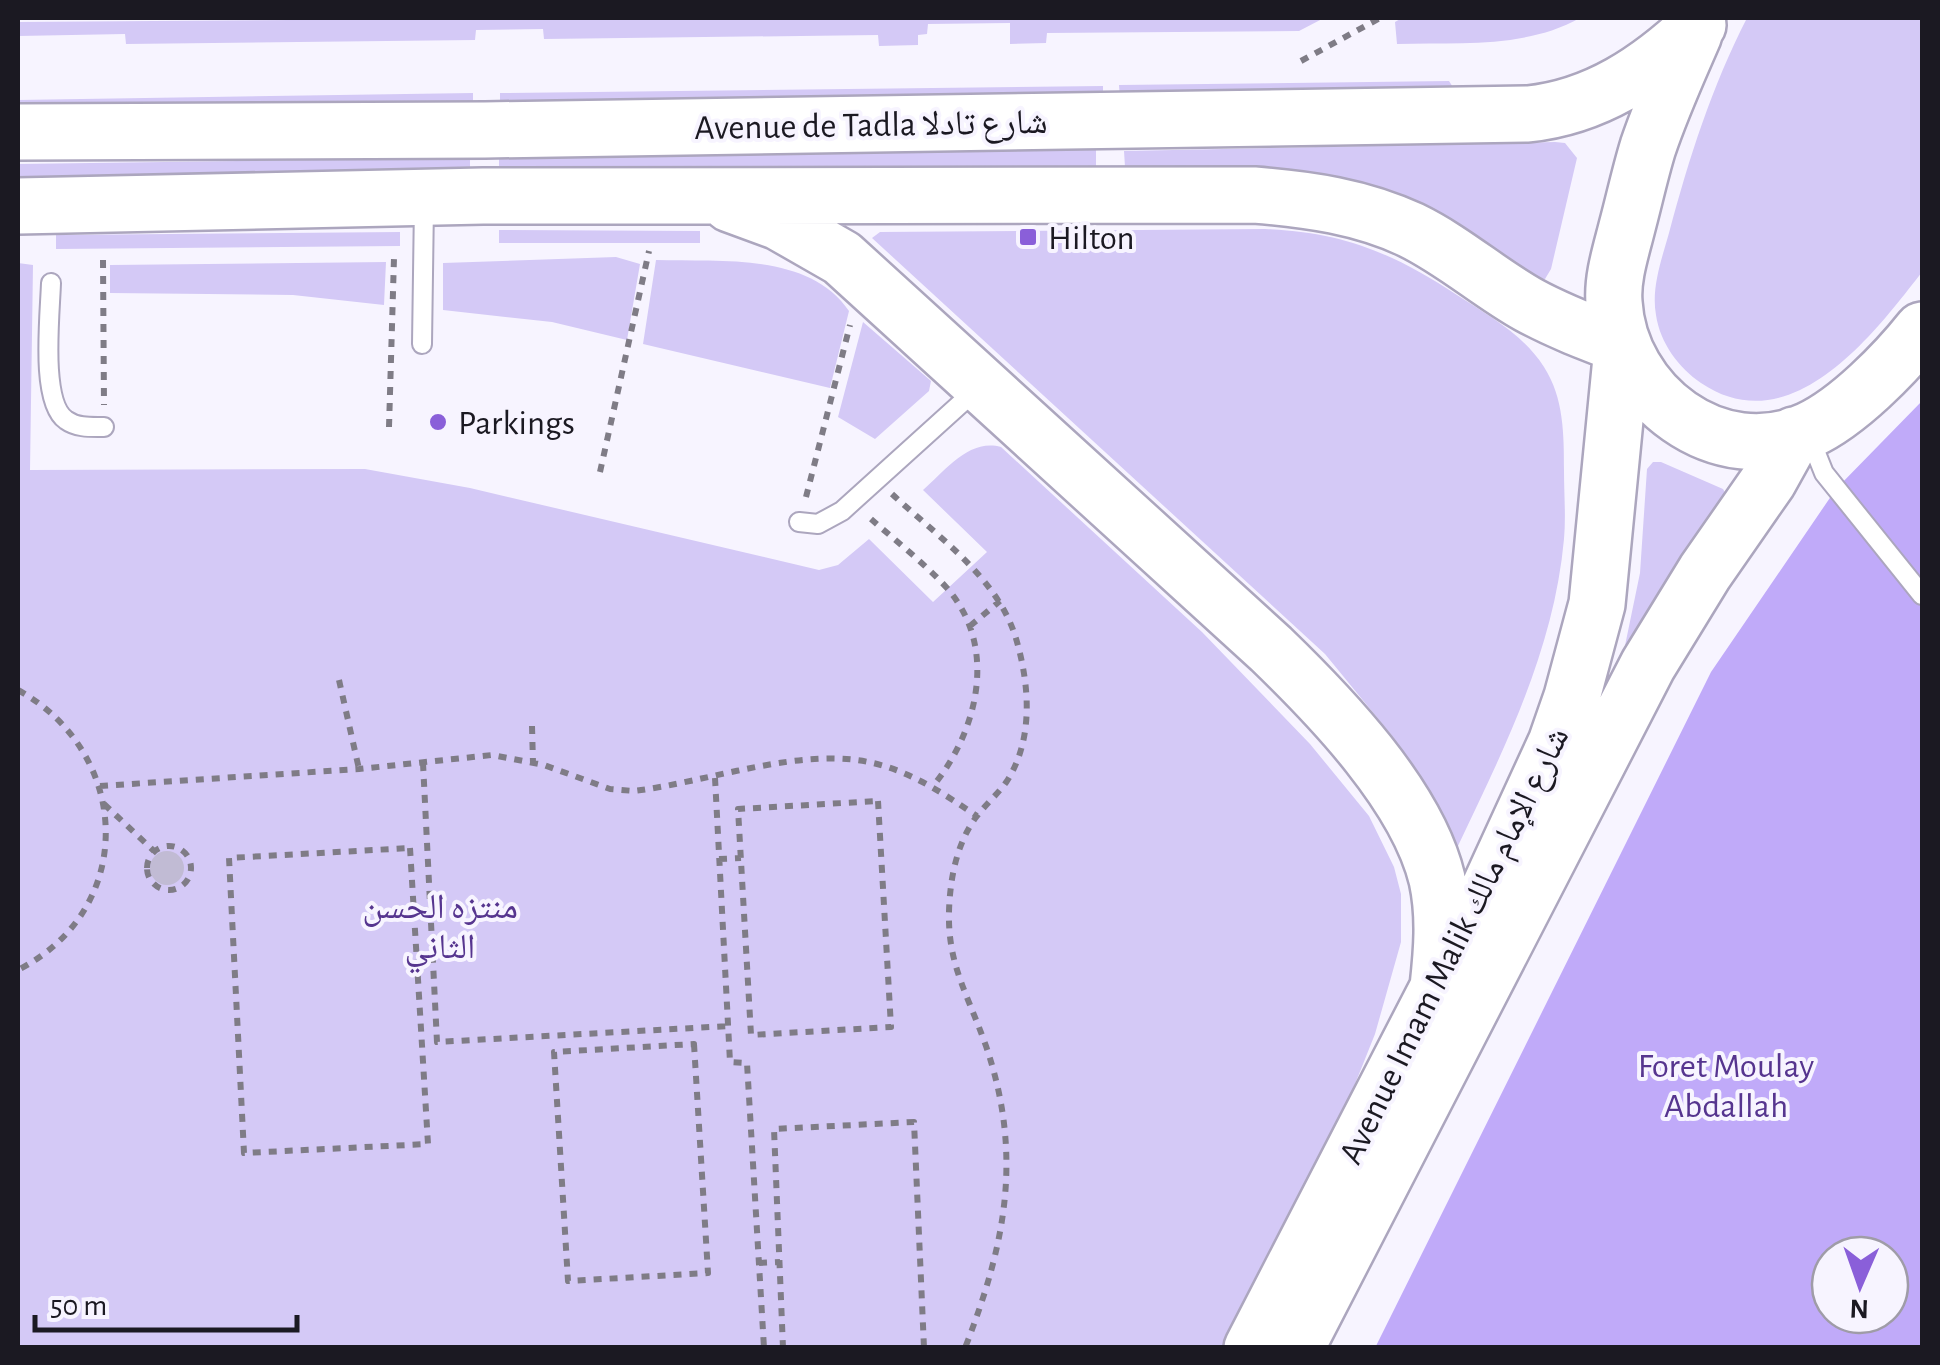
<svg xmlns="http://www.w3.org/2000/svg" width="1940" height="1365" font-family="'Alegreya Sans','Noto Naskh Arabic',sans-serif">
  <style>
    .green { fill: #d4c9f6 }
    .forest { fill: #c0aaf9; fill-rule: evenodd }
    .building { fill: #c1bbd4 }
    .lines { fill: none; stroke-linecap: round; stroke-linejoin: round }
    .service-casing { stroke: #aca6be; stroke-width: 22 }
    .primary-casing { stroke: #aca6be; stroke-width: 60 }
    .path { stroke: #7f7c86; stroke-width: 6; stroke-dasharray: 8 8; stroke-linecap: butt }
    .service { stroke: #fff; stroke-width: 18 }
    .primary { stroke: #fff; stroke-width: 55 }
    .poi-dot { fill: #8a5fd9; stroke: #f7f4ff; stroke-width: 4 }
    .labels { text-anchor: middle; stroke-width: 8; stroke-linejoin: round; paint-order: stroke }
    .street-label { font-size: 35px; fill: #1b1922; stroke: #f7f4ff }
    .poi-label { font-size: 35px; fill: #1b1922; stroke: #f7f4ff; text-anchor: start }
    .park-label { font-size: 35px; fill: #56358f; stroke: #f7f4ff }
  </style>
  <rect width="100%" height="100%" fill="#f7f4ff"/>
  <path class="green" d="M570,18H1324L1299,31L1047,33L1046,43L1010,44V23L928,24L927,34L918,35V45L879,46L878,35L544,39L543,29L476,30L475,40L126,44L125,34L18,36V22Z
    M1402,18H1580C1524,49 1459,42 1397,44L1395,22Z
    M1747,18H1922V272C1874,334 1791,444 1701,383C1679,368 1660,343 1656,315C1651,288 1662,258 1669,233C1689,158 1712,86 1747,18Z
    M1449,81L1458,95L1120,99L1119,85Z
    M1103,86V100L500,107V93Z
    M473,93V107L18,113V100Z
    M1555,142L1565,143L1577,158L1551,269L1545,279L1540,280L1365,185L1293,172L1125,167L1124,151Z
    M1096,148V166L499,173V157Z
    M470,158V174L18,179V164Z
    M1265,229C1343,232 1393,253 1457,295C1489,316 1523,334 1544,367C1564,398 1564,435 1564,471C1564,493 1566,517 1564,539C1554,650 1504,749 1457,848L1393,737L1325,654L872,238L880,232Z
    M499,230L700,231V243H499Z
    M400,232V246L56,249V235Z
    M616,257L640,264L627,340L552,322L443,310V263Z
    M656,260C719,262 809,252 849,311L830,388L643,344Z
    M386,262L384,305L293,295L110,293V265Z
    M18,263L33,265L30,470L365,469L470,488L819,570L838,565L869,539L933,602L987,552L923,490C945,471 969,438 1001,447L1202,632L1310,744L1369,816L1394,867L1401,894V942L1375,1034L1337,1129L1223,1347H18Z
    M863,322L931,381L929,391L875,439L838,417Z
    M1653,462H1661L1723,489L1726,494L1621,665L1640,573L1647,469Z"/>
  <path class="forest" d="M1922,401V1347L1375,1348L1711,672L1836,489ZM1830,1255H1890V1315H1830Z"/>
  <path class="building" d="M150 868a17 17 0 1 1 34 0a17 17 0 1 1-34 0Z"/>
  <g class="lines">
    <defs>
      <path id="service" d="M51,283C50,315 40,402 66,420C77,428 91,427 104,427
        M422,344L424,204
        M1810,438L1824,473L1922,595
        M799,522L818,524L842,511L978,388"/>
      <path id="primary" d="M1694,34C1678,71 1661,108 1648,147C1640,173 1634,201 1627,227C1621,251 1612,278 1614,302C1619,395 1718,472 1809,430C1848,412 1895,364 1922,330
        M18,132L485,130L1528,114C1596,107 1649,71 1698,25
        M730,204L779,222L842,258L1271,649C1331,707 1417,796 1437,879C1445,916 1442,951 1438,987
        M18,206L483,196L1254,195C1308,199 1362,207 1411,230C1454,251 1488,282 1529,305C1558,321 1590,333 1621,345
        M1252,1348L1488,891L1556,743L1572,697L1597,604L1622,348
        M1296,1348L1648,665L1705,572L1769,480L1794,435"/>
    </defs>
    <use href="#service" class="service-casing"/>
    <use href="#primary" class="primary-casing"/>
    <path class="path" d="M1301,61L1380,18
      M103,260L104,405
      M389,427L394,258
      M600,472L649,251
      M892,494C938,537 1000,579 1017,642C1030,688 1033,740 1007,781C998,794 986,804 977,816C962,835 954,862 951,886C942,957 964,984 986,1046C1023,1155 1006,1243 965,1348
      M806,497L850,325
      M871,519C896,541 924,563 946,587C999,646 978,731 933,786
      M970,626L1000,601
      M339,680L359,769
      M18,690C132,753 138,909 18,970
      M532,726L533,763
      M423,763L437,1042L729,1026
      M715,778L730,1062L747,1063L764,1348
      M100,786L359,769L492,755L544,765L610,789L634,791C708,782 802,746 873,763C912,772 944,794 977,816
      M878,801L891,1027L751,1035L738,809Z
      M104,804L154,851
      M147 868a22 22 0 1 1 44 0a22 22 0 1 1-44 0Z
      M410,848L428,1144L244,1153L229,858Z
      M719,859L741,858
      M694,1044L708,1273L568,1281L554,1052Z
      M759,1263L780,1262
      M783,1348L774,1129L914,1122L924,1348"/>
    <use href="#service" class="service"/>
    <use href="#primary" class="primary"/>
  </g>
  <g class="poi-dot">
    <rect x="1018" y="227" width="20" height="20" rx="5"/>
    <circle cx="438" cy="422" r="10"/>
  </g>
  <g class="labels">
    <g class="street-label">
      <text transform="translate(871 124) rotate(-1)" y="12">Avenue de Tadla شارع تادلا</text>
      <text transform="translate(1453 945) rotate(-64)" y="12">Avenue Imam Malik شارع الإمام مالك</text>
    </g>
    <g class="poi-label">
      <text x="1048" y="249">Hilton</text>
      <text x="458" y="434">Parkings</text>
    </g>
    <g class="park-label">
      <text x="440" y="918">منتزه الحسن<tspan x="440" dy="40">الثاني</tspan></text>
      <text x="1726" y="1077">Foret Moulay<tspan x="1726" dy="40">Abdallah</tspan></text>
    </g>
  </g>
  <rect width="1940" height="1365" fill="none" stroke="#1b1922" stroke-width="40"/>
  <g transform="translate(1860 1285) rotate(182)"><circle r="48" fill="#f7f4ff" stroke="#9f9ca7" stroke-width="2.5"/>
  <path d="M0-8L18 38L0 25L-18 38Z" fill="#8a5fd9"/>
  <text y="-15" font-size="28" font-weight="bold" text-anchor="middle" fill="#1b1922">N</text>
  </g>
  <path d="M35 1315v15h262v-15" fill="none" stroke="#1b1922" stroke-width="5"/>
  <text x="50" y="1315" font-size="30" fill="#1b1922" stroke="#f7f4ff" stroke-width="8" paint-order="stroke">50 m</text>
</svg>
